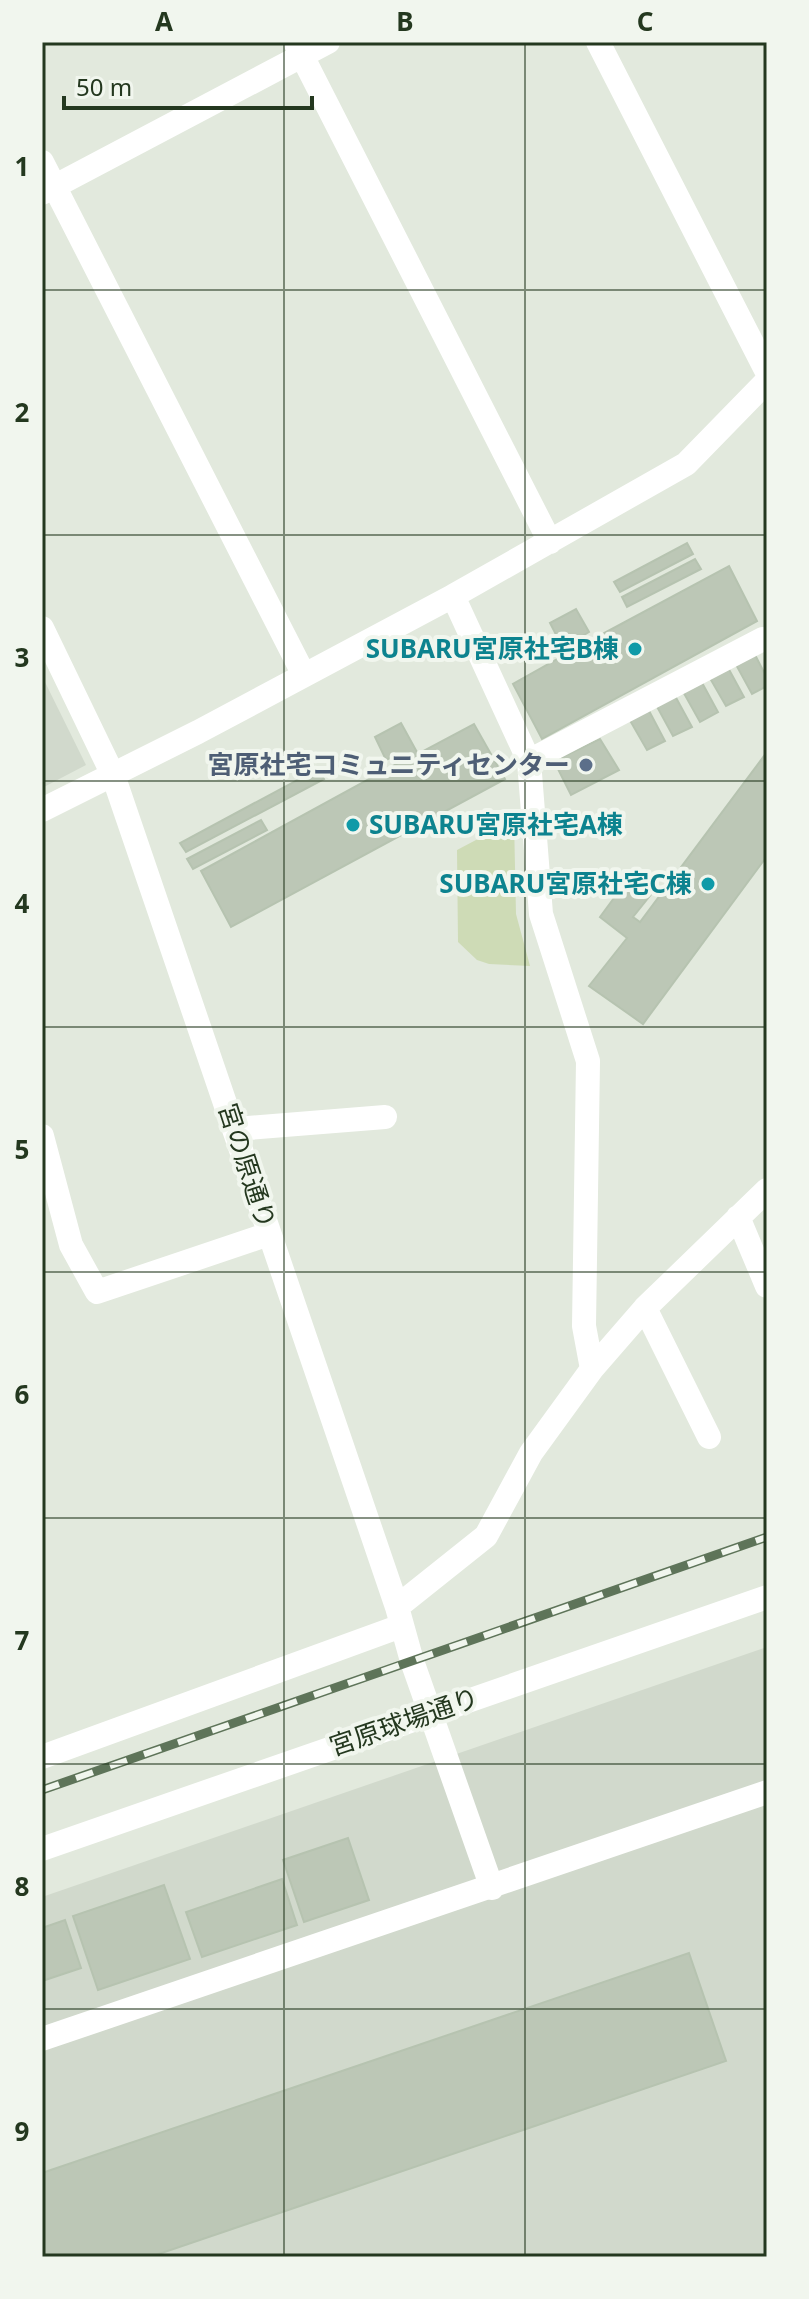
<svg xmlns="http://www.w3.org/2000/svg" width="809" height="2299" font-family="'Noto Sans','Noto Sans JP',sans-serif">
  <style>
    .built { fill: #d1d9cc }
    .green { fill: #cedbb6 }
    .building { fill: #bcc7b6; stroke: #b6c3b0; stroke-width: 2 }
    .lines { fill: none; stroke-linecap: round; stroke-linejoin: round }
    .minor { stroke: #fff; stroke-width: 24 }
    .rail-casing { stroke: #5e7459; stroke-width: 9 }
    .rail { stroke: #f1f6ee; stroke-width: 6; stroke-dasharray: 18; stroke-linecap: butt }
    .grid { fill: none; stroke: #24381f; stroke-width: 2; stroke-opacity: 0.55 }
    .culture-dot { fill: #0f9aa8; stroke: #f1f6ee; stroke-width: 3 }
    .service-dot { fill: #5c6f8a; stroke: #f1f6ee; stroke-width: 3 }
    .labels { text-anchor: middle; stroke-width: 8; stroke-linejoin: round; paint-order: stroke }
    .culture-label { font-size: 26px; font-weight: bold; fill: #0d838f; stroke: #f1f6ee; text-anchor: end }
    .service-label { font-size: 26px; font-weight: bold; fill: #4e5e75; stroke: #f1f6ee; text-anchor: end }
    .street-label { font-size: 26px; fill: #24381f; stroke: #f1f6ee }
    .neatline { fill: none; stroke: #24381f; stroke-width: 3 }
    .grid-label { font-size: 26px; text-anchor: middle; font-weight: bold; fill: #24381f }
  </style>
  <rect width="100%" height="100%" fill="#e2e9dd"/>
  <path class="built" d="M42,676L86,765L42,788Z
    M767,1647V2257H42V1897Z"/>
  <path class="green" d="M514,820L516,914L530,966L489,964L477,960L458,942L457,850Z"/>
  <path class="building" d="M687,543L693,554L620,592L614,582Z
    M695,559L701,569L627,607L622,597Z
    M729,566L757,621L542,739L513,684L566,654L550,623L576,609L589,632L579,638L582,645Z
    M753,651L767,678V686L752,694L734,661Z
    M726,664L744,697L726,706L707,673Z
    M700,679L718,712L700,722L681,688Z
    M674,694L692,727L673,736L655,703Z
    M647,707L665,741L647,750L628,717Z
    M401,723L418,754L474,724L505,779L231,927L201,871L402,761L399,754L386,760L375,737Z
    M600,739L619,770L571,795L554,761Z
    M767,752V856L643,1024L589,986L627,938L600,917L631,875L653,892L633,917L640,922Z
    M318,769L324,779L186,852L180,843Z
    M261,820L267,830L193,869L187,859Z
    M348,1838L369,1900L304,1922L283,1860Z
    M282,1879L297,1925L202,1957L186,1912Z
    M164,1885L190,1959L98,1990L73,1916Z
    M65,1920L81,1968L42,1981V1928Z
    M689,1953L726,2061L150,2257H44L42,2173Z"/>
  <g class="lines">
    <path class="minor" d="M295,42L550,542
      M598,42L767,372
      M42,162L304,675
      M42,193L328,42
      M453,596L529,761L541,914L588,1061L584,1326L592,1369
      M42,628L113,775L397,1607L412,1661L492,1888
      M529,761L763,639
      M42,810L198,732L453,596L686,464L767,381
      M236,1129L385,1117
      M42,1136L71,1245L97,1292L269,1234
      M738,1217L767,1286
      M645,1308L709,1437
      M397,1607L486,1536L531,1453L592,1369L645,1308L767,1190
      M42,1757L401,1626
      M42,1849L767,1597
      M42,2039L767,1792"/>
    <defs>
      <path id="rail" d="M42,1790L767,1537"/>
    </defs>
    <use href="#rail" class="rail-casing"/>
    <use href="#rail" class="rail"/>
  </g>
  <path class="grid" d="M284,42V2257M525,42V2257M42,290H767M42,535H767M42,781H767M42,1027H767M42,1272H767M42,1518H767M42,1764H767M42,2009H767"/>
  <g class="culture-dot">
    <circle cx="635" cy="649" r="8"/>
    <circle cx="353" cy="825" r="8"/>
    <circle cx="708" cy="884" r="8"/>
  </g>
  <circle class="service-dot" cx="586" cy="765" r="8"/>
  <g class="labels">
    <g class="culture-label">
      <text x="619" y="658">SUBARU宮原社宅B棟</text>
      <text x="369" y="834" text-anchor="start">SUBARU宮原社宅A棟</text>
      <text x="692" y="893">SUBARU宮原社宅C棟</text>
    </g>
    <g class="service-label">
      <text x="570" y="774">宮原社宅コミュニティセンター</text>
    </g>
    <g class="street-label">
      <text transform="translate(247 1166) rotate(72)" y="9">宮の原通り</text>
      <text transform="translate(404 1722) rotate(-19)" y="9">宮原球場通り</text>
    </g>
  </g>
  <rect width="809" height="2299" fill="none" stroke="#f1f6ee" stroke-width="88"/>
  <path d="M64 96v12h248v-12" fill="none" stroke="#24381f" stroke-width="4"/>
  <text x="76" y="96" font-size="24" fill="#24381f" stroke="#f1f6ee" stroke-width="6" paint-order="stroke">50 m</text>
  <rect x="44" y="44" width="721" height="2211" class="neatline"/>
  <g class="grid-label">
    <text x="164" y="31">A</text>
    <text x="405" y="31">B</text>
    <text x="645" y="31">C</text>
    <text x="22" y="176">1</text>
    <text x="22" y="422">2</text>
    <text x="22" y="667">3</text>
    <text x="22" y="913">4</text>
    <text x="22" y="1159">5</text>
    <text x="22" y="1404">6</text>
    <text x="22" y="1650">7</text>
    <text x="22" y="1896">8</text>
    <text x="22" y="2141">9</text>
  </g>
</svg>
